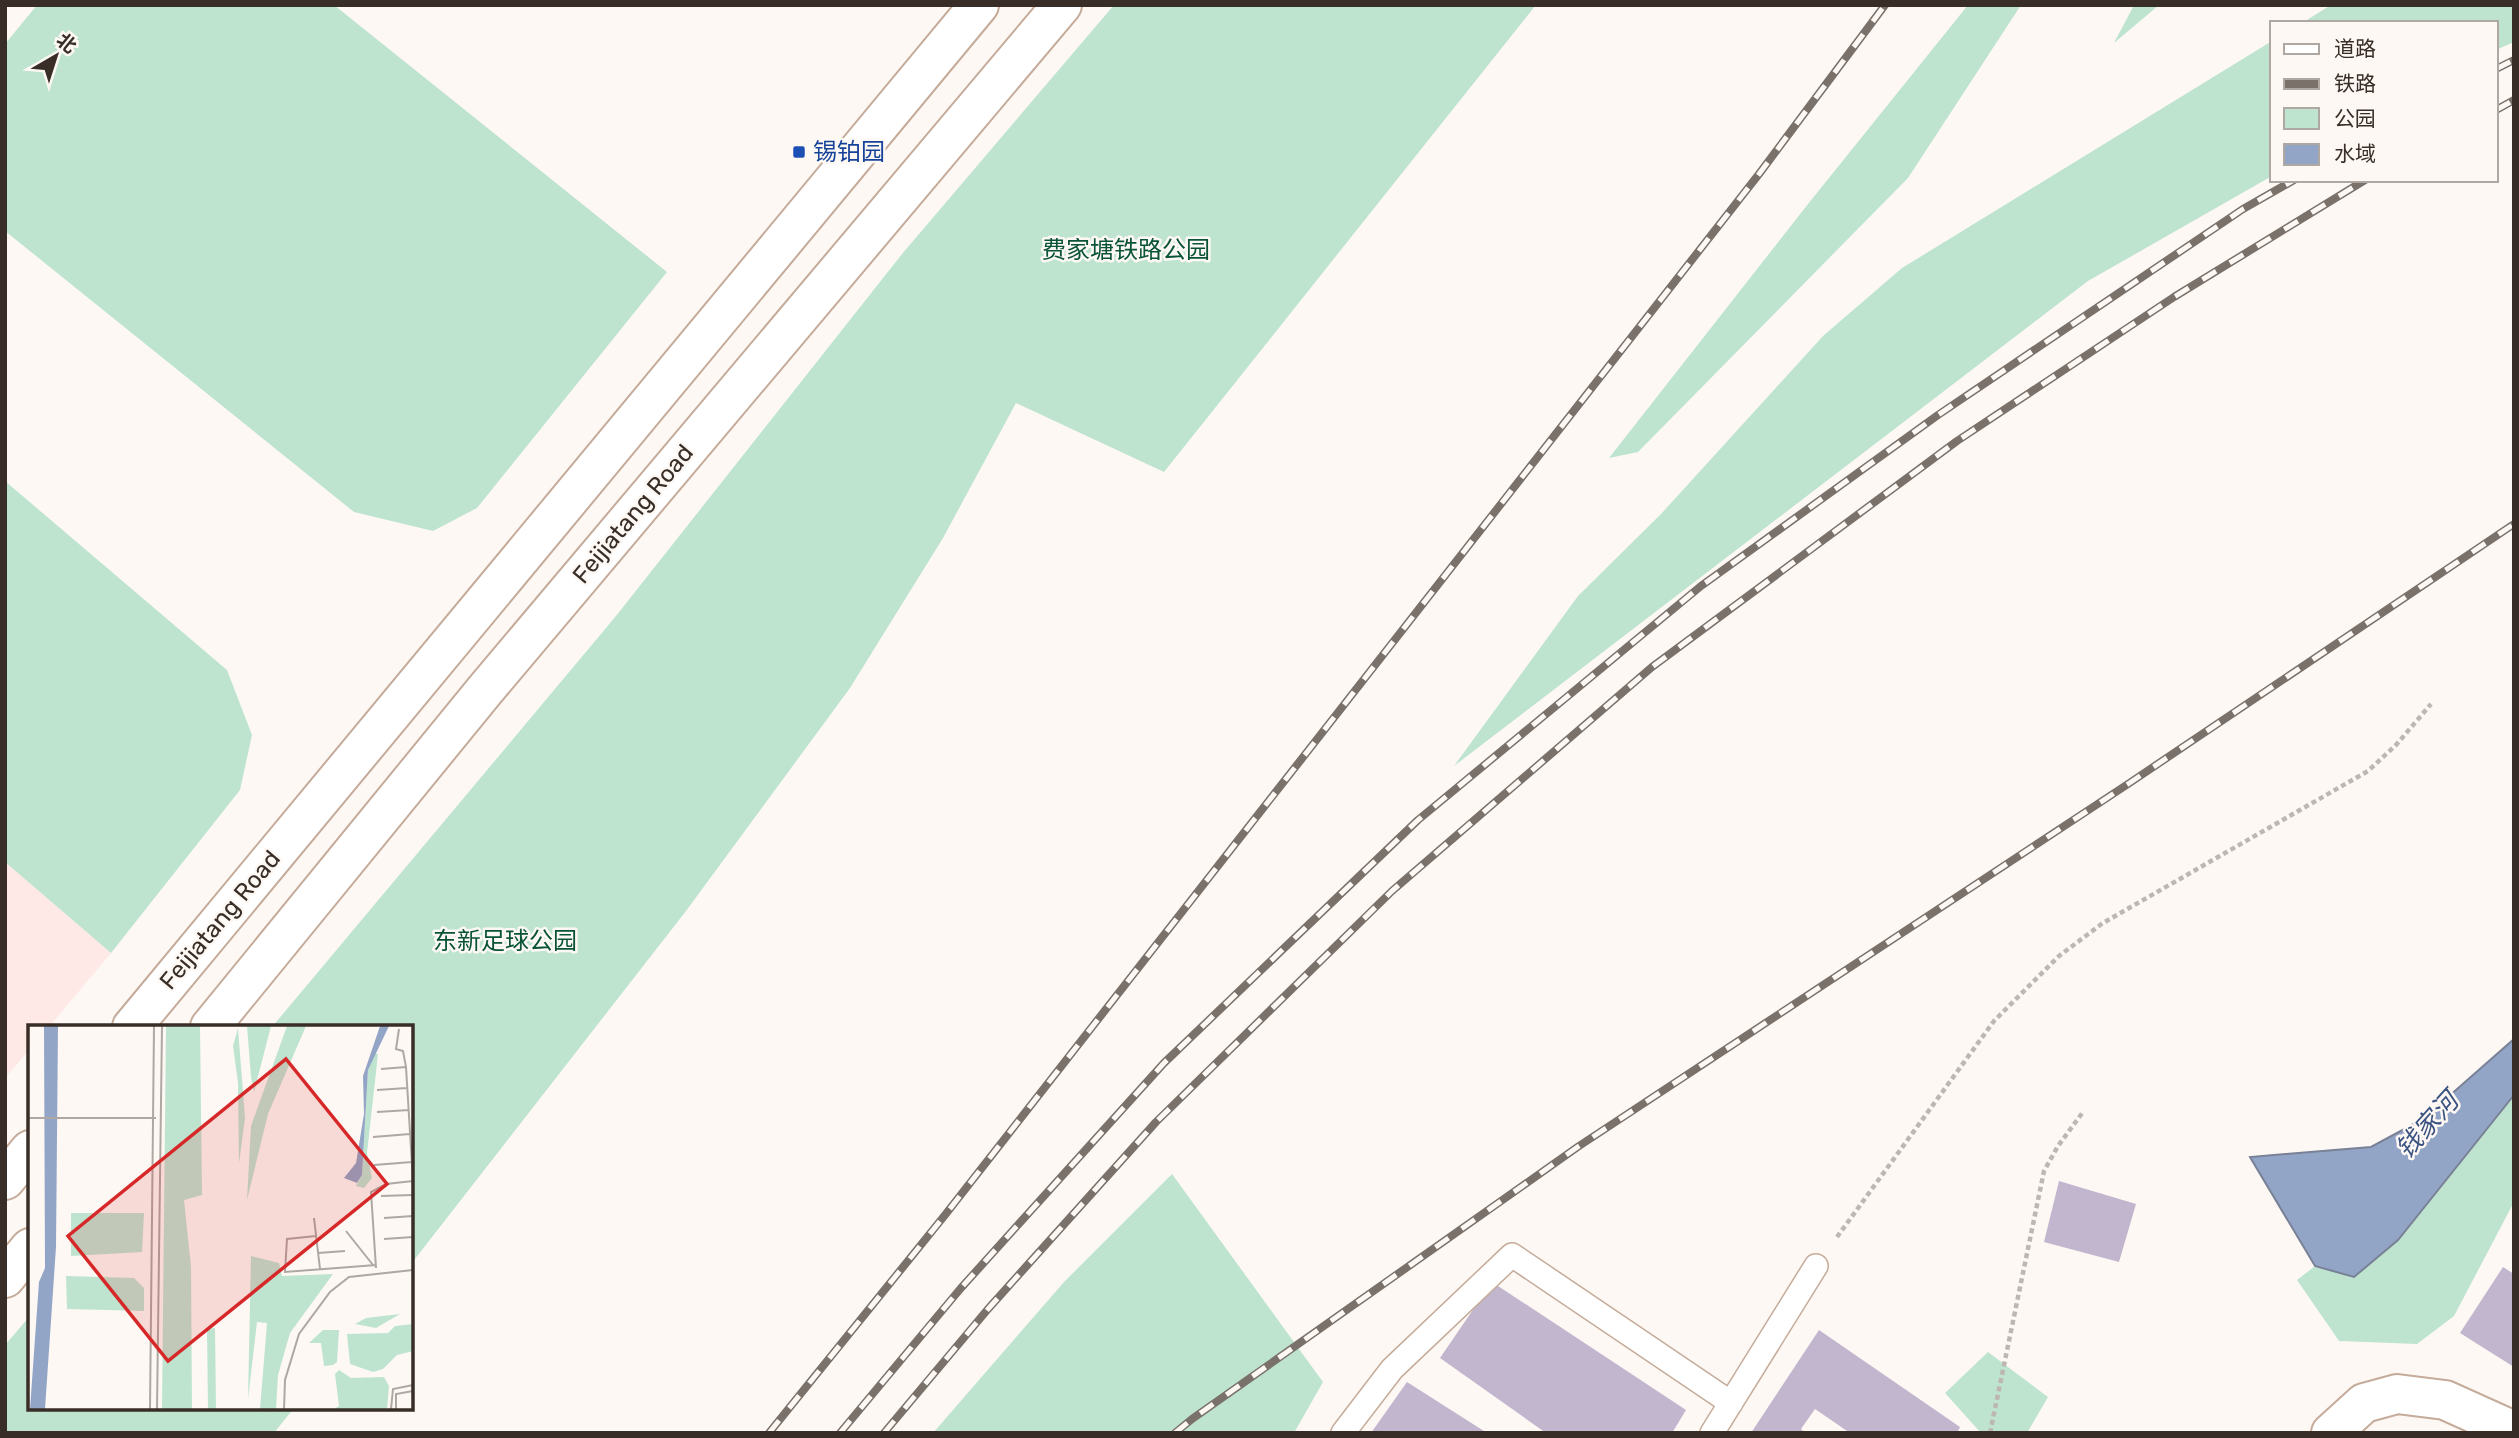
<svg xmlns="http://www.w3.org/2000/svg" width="2519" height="1438" font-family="Rubik,'Noto Sans SC',sans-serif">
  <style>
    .commercial { fill: #ffe9e6 }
    .green { fill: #bee4d0 }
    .water { fill: #93a5c6; stroke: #788196; stroke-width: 2 }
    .building { fill: #c2b5ce }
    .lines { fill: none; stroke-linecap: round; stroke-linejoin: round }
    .service-casing { stroke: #c5ab99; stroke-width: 26 }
    .minor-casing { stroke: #c5ab99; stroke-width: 42 }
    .tertiary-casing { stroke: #c5ab99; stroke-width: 42 }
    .path { stroke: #bdb6b1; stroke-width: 4.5; stroke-dasharray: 5 3.5; stroke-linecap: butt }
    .service { stroke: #fff; stroke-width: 23 }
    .minor { stroke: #fff; stroke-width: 38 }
    .tertiary { stroke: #fff; stroke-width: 38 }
    .rail-casing { stroke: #7a716b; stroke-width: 8 }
    .rail { stroke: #fdf8f4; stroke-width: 5; stroke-dasharray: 16; stroke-linecap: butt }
    .transit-dot { fill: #1a4fb4; stroke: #fdf8f4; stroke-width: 2.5 }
    .labels { text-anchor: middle; stroke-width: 5; stroke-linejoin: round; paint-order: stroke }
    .transit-label { font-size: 24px; fill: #164399; stroke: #fdf8f4; text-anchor: start }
    .park-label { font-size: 24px; fill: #095338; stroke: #fdf8f4 }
    .street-label { font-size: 24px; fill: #392e27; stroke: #fdf8f4 }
    .water-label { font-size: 26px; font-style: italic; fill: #3b5381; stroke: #fdf8f4 }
    .inset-road { fill: none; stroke: #afa7a2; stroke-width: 2 }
    .view { fill: #d62828; fill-opacity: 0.15; stroke: #d62828; stroke-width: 3.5 }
    .inset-edge { fill: none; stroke: #392e27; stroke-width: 3.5 }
  </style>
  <rect width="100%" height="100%" fill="#fdf8f4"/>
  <path class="commercial" d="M5,862L111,953L49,1027H30V1049L5,1078Z"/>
  <path class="green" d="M37,5H334L667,272L477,508L433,531L354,512L5,231V44Z
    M1114,5H1536L1164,472L1016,403L943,538L850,688L686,911L411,1264V1027H272L616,616L902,254Z
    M1968,5H2021L1908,178L1638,452L1609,458L1808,204Z
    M2134,5H2159L2114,43Z
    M2331,5H2514V42L2496,50V23H2302Z
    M2272,41V176L2088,281L1454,766L1578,596L1661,514L1823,336L1902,268Z
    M5,481L227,670L252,735L240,790L111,953L5,862Z
    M2514,1095V1202L2454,1316L2417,1344L2339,1341L2297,1280L2315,1266L2354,1277L2398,1240Z
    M1172,1174L1323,1382L1294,1433H933L1064,1282Z
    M30,1316V1408H294L274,1433H5V1345Z
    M1988,1352L2048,1397L2027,1433H1981L1945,1393Z"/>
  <path class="water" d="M2514,1039V1095L2398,1240L2354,1277L2315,1266L2250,1157L2371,1147L2423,1119Z"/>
  <path class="building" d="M2059,1181L2136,1204L2119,1262L2044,1242Z
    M2503,1267L2514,1274V1367L2460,1333Z
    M1492,1282L1686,1410L1672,1433H1546L1440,1358Z
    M1819,1330L1960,1427L1957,1433H1850L1815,1409L1801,1429L1805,1433H1751Z
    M1407,1382L1487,1433H1371Z"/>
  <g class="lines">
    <defs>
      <path id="service" d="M1343,1433L1392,1369L1512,1255L1731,1403
        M1712,1433L1816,1266"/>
      <path id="minor" d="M2331,1433L2364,1403L2397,1394L2445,1400L2514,1431"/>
      <path id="tertiary" d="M132,1027L979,5
        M210,1027L485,690L1062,5
        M5,1180L30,1150
        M5,1278L30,1248"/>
    </defs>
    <use href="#service" class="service-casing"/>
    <use href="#minor" class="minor-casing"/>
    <use href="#tertiary" class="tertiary-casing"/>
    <path class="path" d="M1837,1237L1994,1021L2059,956L2103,923L2368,771L2396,745L2431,704
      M1990,1433L2044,1171L2058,1146L2083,1112"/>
    <use href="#service" class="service"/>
    <use href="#minor" class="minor"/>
    <use href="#tertiary" class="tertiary"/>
    <defs>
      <path id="rail" d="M2496,69L2514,60
        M2496,110L2514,100
        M769,1433L945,1215L1759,174L1885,5
        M840,1433L961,1288L1164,1063L1418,820L1701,586L1938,415L2243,209L2294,180
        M884,1433L988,1309L1156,1122L1392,891L1652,667L1957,441L2174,297L2365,180
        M1175,1433L1192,1419L1579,1146L2128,784L2514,524"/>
    </defs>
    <use href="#rail" class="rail-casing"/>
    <use href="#rail" class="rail"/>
  </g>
  <rect class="transit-dot" x="792" y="145" width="14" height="14" rx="3.5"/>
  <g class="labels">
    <g class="transit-label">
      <text x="813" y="160">锡铂园</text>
    </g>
    <g class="park-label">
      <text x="1126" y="258">费家塘铁路公园</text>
      <text x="505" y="949">东新足球公园</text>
    </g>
    <g class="street-label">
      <text transform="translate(633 514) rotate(-50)" y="8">Feijiatang Road</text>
      <text transform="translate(220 920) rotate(-50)" y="8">Feijiatang Road</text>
    </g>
    <g class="water-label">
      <text transform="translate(2427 1125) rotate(-48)" y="9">钱家河</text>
    </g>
  </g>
  <g transform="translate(28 1025)">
    <rect width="385" height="385" fill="#fdf8f4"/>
    <path d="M138,1H172L174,170L156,175L163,242L164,384H134ZM219,1H243L226,67L223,52ZM259,1H278L240,89L219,175L223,101ZM210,3L217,93L211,138L210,58L205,21ZM345,28L350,29L339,128L344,153L336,163L328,161L334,150L340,45ZM43,188H116L114,227L43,231ZM223,231L251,238L254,251L305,249L262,308L250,350L248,384H232L239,298L229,297L220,374ZM38,251L106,253L116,263V286L39,284ZM372,289L348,303L327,299L338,293ZM385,299V326L369,330L355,344L345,347L322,339L319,309L360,308L367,301ZM187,303L188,384H180L179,304ZM295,305H311L309,337L305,340L296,341L293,318H281ZM311,345L323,353L356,352L361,361L359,384H306L311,381L307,349Z" fill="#bee4d0"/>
    <path d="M16,1H30L28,222L17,384H2L11,257L17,243ZM352,1H361L340,45L334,150L329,158L316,153L328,138L336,89L335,51Z" fill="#93a5c6"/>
    <path class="inset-road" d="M371,4L368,24L375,26L378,42L385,156M353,44L378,42M349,65L379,63M349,87L381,85M0,93H128M345,112L382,109M346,140L384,137M353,171L385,170M286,193L292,244M356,193L385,191M318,206L345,240M288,211L259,214L257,247L348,240M356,214L385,212M290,228L317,226M348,243L343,167L358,159L385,156M122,384L126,1M129,384L134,1M256,384L257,355L271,309L302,267L321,252L385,245M363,384L365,364L385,360M368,384V369L385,366"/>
    <path class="view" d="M258,34L359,159L140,336L40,211Z"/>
    <rect width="385" height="385" class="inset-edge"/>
  </g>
  <rect width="2519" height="1438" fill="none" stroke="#392e27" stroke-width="14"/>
  <rect x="2270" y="21" width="228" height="161" fill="#fdf8f4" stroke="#afa7a2" stroke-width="2"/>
  <rect x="2284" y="44" width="35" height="10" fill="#ffffff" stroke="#afa7a2" stroke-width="2"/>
  <text x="2334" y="56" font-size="21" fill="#392e27">道路</text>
  <rect x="2284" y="79" width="35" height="10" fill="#7a716b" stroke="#afa7a2" stroke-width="2"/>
  <text x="2334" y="91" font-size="21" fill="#392e27">铁路</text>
  <rect x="2284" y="108" width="35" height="21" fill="#bee4d0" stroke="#afa7a2" stroke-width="2"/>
  <text x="2334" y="126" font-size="21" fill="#392e27">公园</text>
  <rect x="2284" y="144" width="35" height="21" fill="#93a5c6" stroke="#afa7a2" stroke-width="2"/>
  <text x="2334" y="161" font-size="21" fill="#392e27">水域</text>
  <g transform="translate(56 56) rotate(39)" stroke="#fdf8f4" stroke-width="5" paint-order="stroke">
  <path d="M0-5L12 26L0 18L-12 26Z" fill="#392e27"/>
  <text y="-10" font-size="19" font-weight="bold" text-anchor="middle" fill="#392e27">北</text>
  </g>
</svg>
